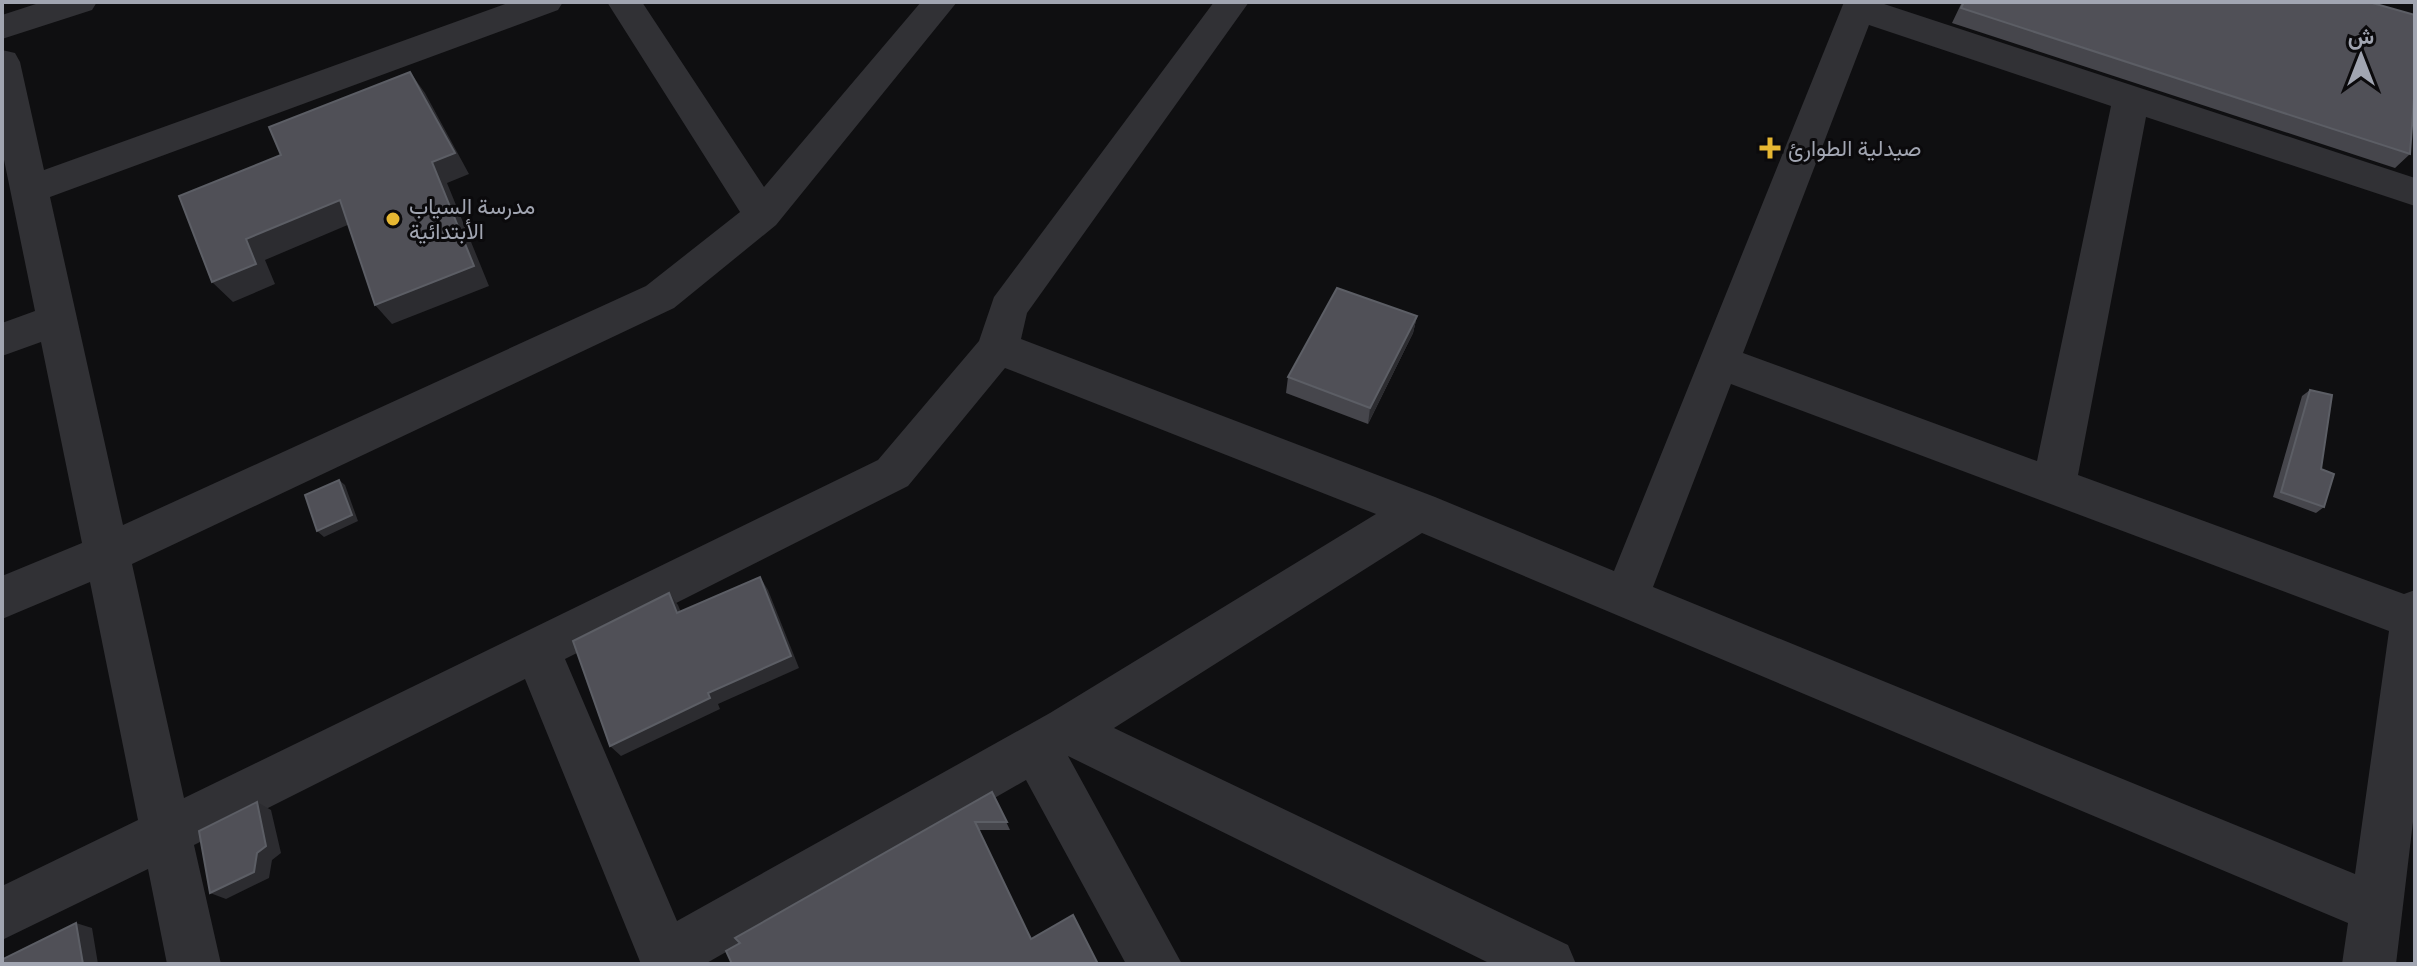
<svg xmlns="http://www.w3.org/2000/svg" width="2417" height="966" font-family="'Public Sans',Vazirmatn,sans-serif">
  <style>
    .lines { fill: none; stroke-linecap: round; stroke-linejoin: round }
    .minor { fill: #313135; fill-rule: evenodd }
    .wall { fill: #46464c }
    .shaded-wall { fill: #2c2c30 }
    .building { fill: #505057; stroke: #5c5e65; stroke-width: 2 }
    .poi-dot { fill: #e6b732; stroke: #0b0a0c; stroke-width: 3 }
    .labels { text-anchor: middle; stroke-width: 6; stroke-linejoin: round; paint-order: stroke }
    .poi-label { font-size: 22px; fill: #a1a5b1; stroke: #0b0a0c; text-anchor: start }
  </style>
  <rect width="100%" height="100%" fill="#0f0f11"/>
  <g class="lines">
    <path class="minor" d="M42,2H97L92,10L2,39V15Z
      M511,2H563L558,10L50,197L123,525L646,286L740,212L607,2H642L764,187L921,2H957L776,225L674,308L132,564L184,798L878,460L979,341L994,297L1214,2H1249L1027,313L1021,339L1435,497L1614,571L1844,2H1878L2415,178V206L2146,117L2078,475L2404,594L2415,590V805L2396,964H2342L2348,923L1422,533L1114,728L1568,945L1576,964H1491L1068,756L1182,964H1126L1026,780L705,964H641L525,679L194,845L221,964H167L148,869L2,940V886L138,820L90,582L2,619V576L82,543L41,342L2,356V323L35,311L2,150V50L15,53L20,62L44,170ZM1869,25L2111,106L2037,461L1743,353ZM1005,368L1376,514L1050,713L677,921L565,659L908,486ZM1731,384L2389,631L2355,874L1653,587Z"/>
  </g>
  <path class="wall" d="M1962,2H2369L2410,154L2395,168L1952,23Z
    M1417,316L1413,333L1368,424L1286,393L1288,377Z
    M2310,390L2321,469L2324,507L2316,513L2273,497L2302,396Z
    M992,792L1010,830H979L1031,939L732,964Z"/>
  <path class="shaded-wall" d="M410,72L425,93L469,174L447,183L489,286L392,324L375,305Z
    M340,200L357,221L265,260L275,284L233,302L212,282L246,239Z
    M1417,316L1413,333L1368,424L1370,408Z
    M339,480L345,485L358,521L324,537L317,531Z
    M760,577L768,590L799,668L718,704L720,709L621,756L610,746L708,693Z
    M669,593L678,605L686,625L677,613Z
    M257,802L271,810L281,853L272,860L269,878L226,899L210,893Z
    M76,923L92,928L98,964H83Z"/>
  <path class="building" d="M1964,2H2369L2415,15V84L2410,154L1961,8Z
    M410,72L455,153L432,162L474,266L375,305L340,200L246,239L256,264L212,282L179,196L281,155L269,127Z
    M1337,288L1417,316L1370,408L1288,377Z
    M2310,390L2332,395L2321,469L2334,474L2324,507L2281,492Z
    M339,480L352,515L317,531L305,495Z
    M760,577L791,656L708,693L710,698L610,746L573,641L669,593L677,613Z
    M992,792L1007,822H975L1031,939L1073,915L1098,964H732L726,951L740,943L735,938Z
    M257,802L266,846L257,853L254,872L210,893L199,831Z
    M76,923L83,964H3V959Z"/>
  <g class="poi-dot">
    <path d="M1766 136h8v8h8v8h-8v8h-8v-8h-8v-8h8z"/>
    <circle cx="393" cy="219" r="8"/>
  </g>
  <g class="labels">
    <g class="poi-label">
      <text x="1788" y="156">صيدلية الطوارئ</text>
      <text x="409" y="214">مدرسة السياب<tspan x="409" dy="25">الأبتدائية</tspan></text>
    </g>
  </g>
  <rect width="2417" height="966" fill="none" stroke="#a1a5b1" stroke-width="8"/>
  <g transform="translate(2361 56)" stroke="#0b0a0c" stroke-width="6" paint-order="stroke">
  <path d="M0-6L14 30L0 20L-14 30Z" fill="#a1a5b1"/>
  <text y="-12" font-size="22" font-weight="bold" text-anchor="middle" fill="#a1a5b1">ش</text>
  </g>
</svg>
